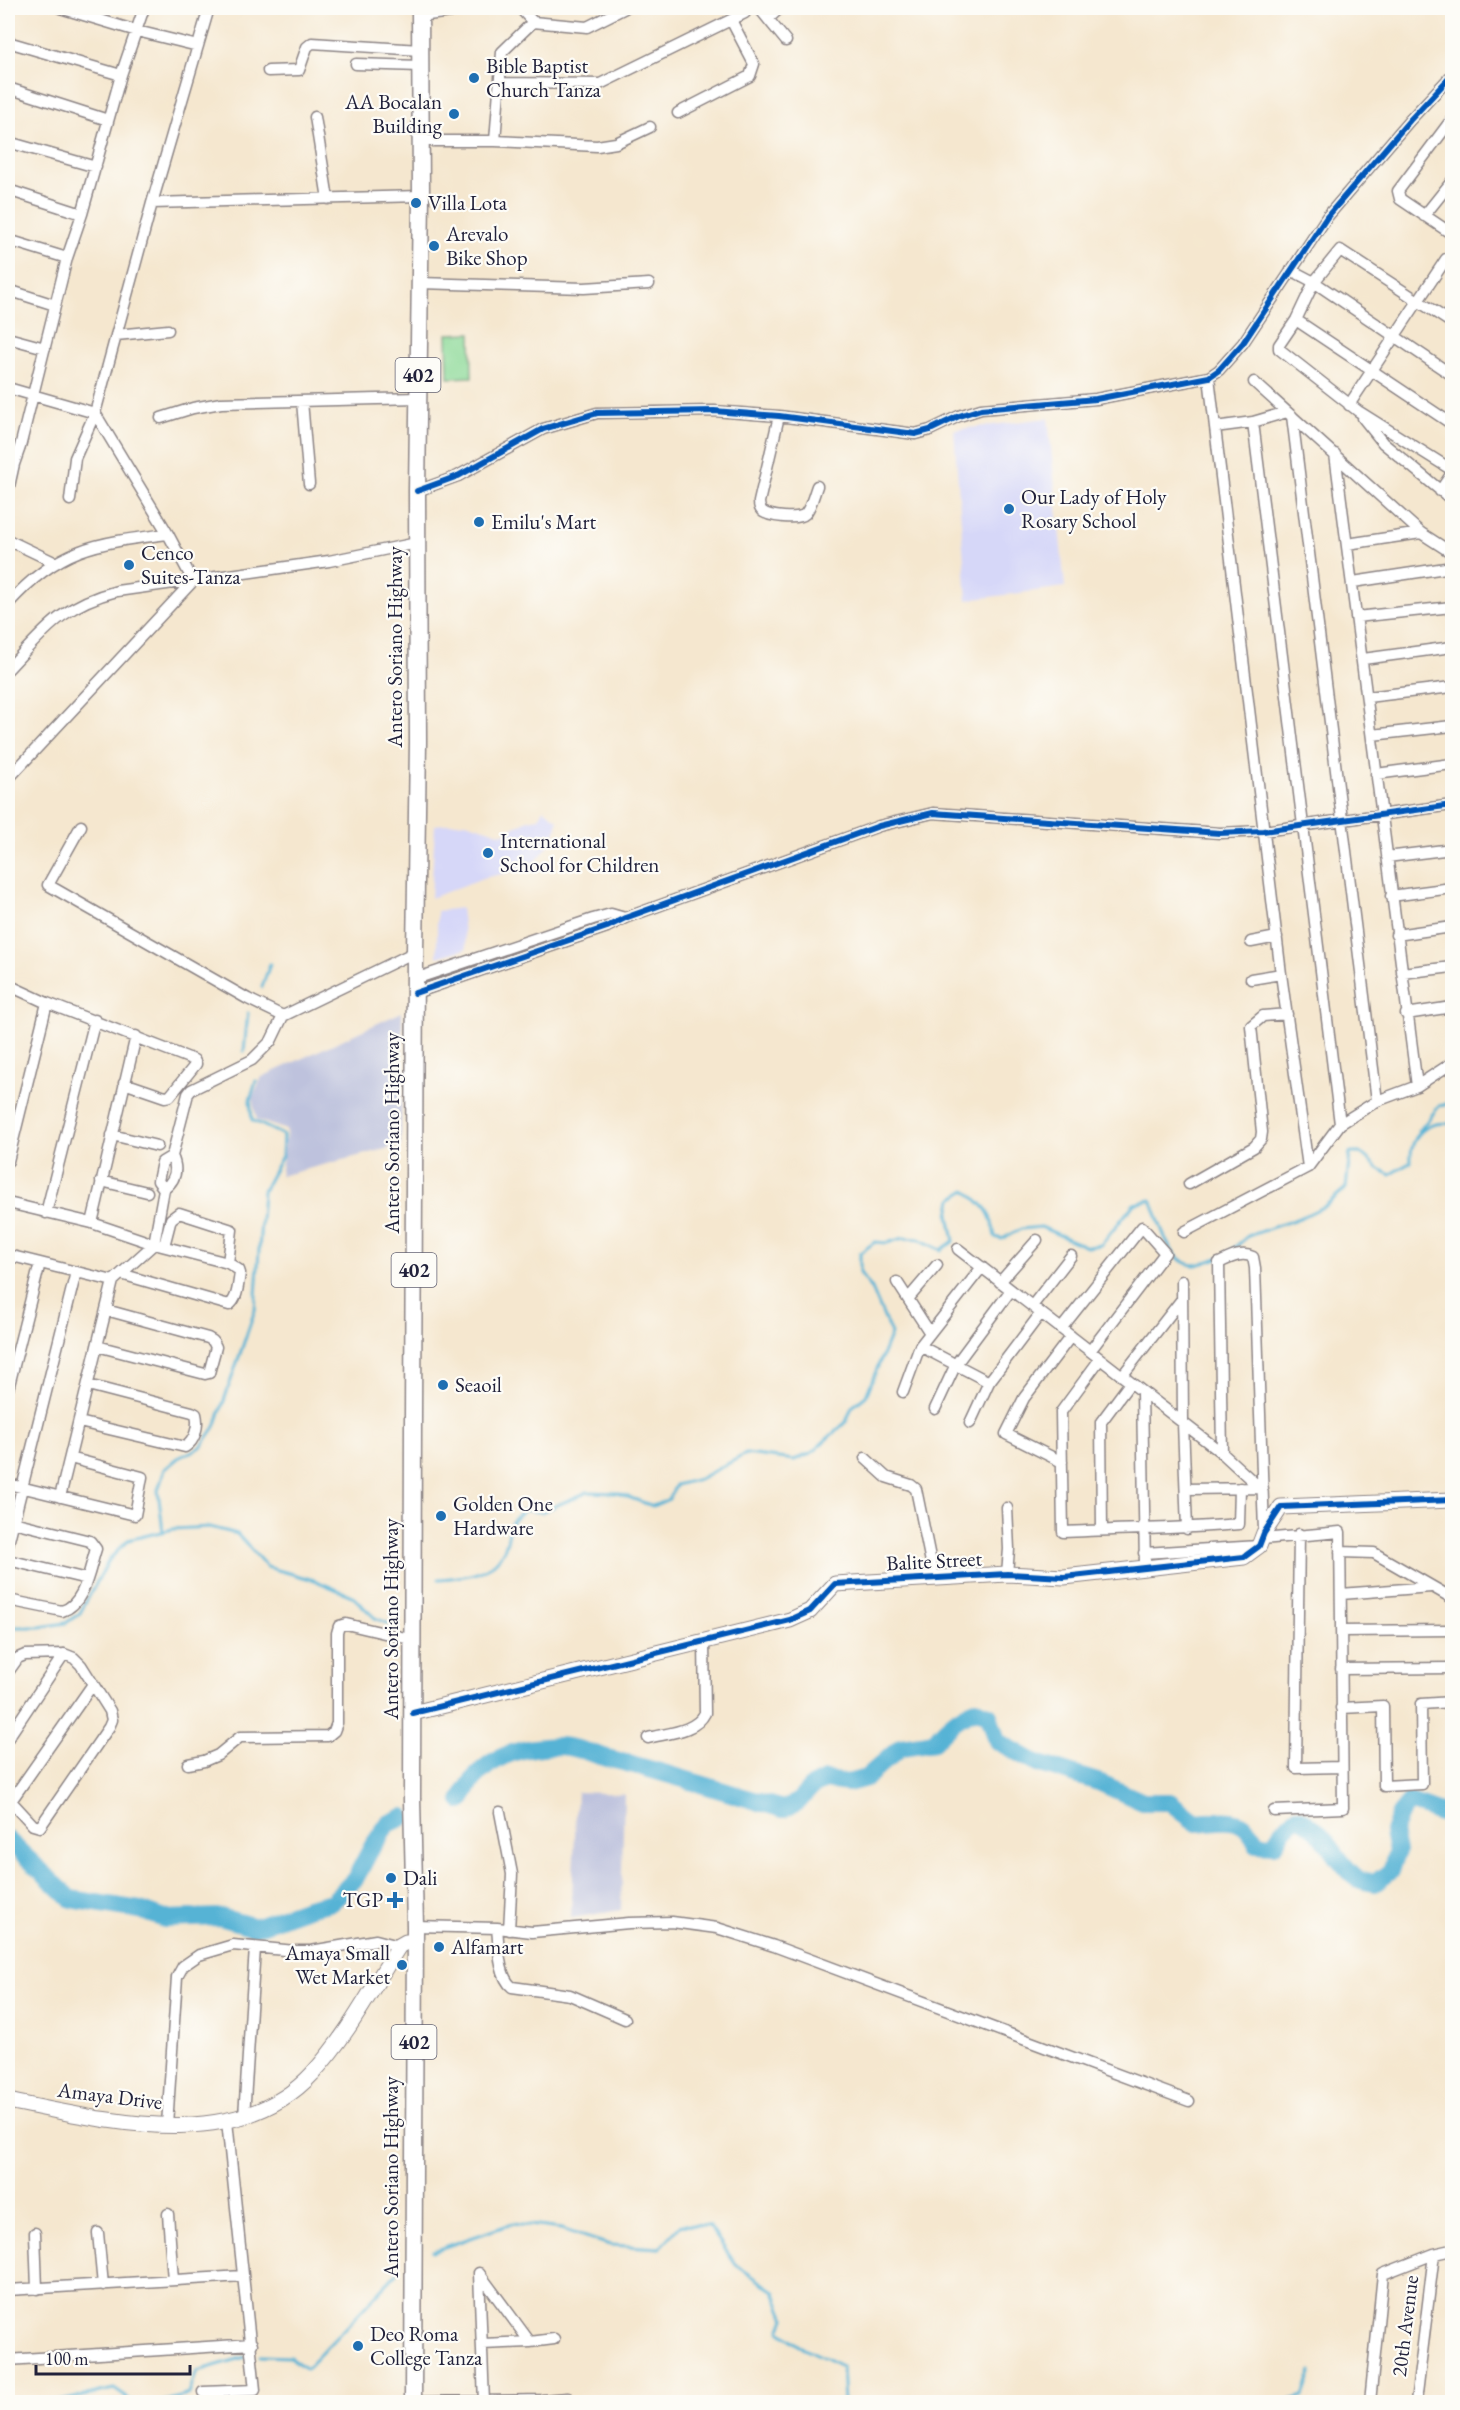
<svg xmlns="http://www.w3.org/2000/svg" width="1460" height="2410" font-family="'EB Garamond',serif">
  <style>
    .built { fill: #d6d7f8 }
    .industrial { fill: #bec2dd }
    .green { fill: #8bd997; stroke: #567e69; stroke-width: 1.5 }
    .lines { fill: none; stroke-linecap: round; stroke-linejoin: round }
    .stream { stroke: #57b3d5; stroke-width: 3 }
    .river { stroke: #57b3d5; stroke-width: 18 }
    .street-casing { stroke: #8c8485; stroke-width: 13 }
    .secondary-casing { stroke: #8c8485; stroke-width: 17 }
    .primary-casing { stroke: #8c8485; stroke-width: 19 }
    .street { stroke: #fff; stroke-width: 10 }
    .secondary { stroke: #fff; stroke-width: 15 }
    .primary { stroke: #fff; stroke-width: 16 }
    .cycleway-casing { stroke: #fdfcf7; stroke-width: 10 }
    .cycleway { stroke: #0057b8; stroke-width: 6 }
    .poi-dot { fill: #1f6fb2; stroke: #fdfcf7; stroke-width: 2 }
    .labels { text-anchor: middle; stroke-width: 4.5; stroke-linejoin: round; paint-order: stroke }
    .shield { fill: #fdfcf7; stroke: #646373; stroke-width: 1.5 }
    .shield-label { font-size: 20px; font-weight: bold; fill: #22223b }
    .poi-label { font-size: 21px; fill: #22223b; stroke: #fdfcf7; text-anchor: start }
    .street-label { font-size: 21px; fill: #22223b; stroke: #fdfcf7 }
  </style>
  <rect width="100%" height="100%" fill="#fdfcf7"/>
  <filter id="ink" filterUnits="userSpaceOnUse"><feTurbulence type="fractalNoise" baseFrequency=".0167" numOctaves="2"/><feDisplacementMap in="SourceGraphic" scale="12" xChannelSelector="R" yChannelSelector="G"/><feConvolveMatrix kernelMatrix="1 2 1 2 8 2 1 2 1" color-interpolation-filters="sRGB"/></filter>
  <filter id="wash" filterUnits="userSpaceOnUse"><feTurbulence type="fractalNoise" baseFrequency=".008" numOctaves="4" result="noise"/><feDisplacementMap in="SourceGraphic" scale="24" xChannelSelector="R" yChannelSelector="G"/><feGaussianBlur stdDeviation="1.35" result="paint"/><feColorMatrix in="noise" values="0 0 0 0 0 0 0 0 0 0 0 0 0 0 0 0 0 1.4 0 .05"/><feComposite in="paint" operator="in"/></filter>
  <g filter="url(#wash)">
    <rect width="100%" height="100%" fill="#f5e7cf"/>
    <path class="built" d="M1048,418L1065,587L967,600L954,430Z
      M544,809L558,820L556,831L549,845L536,861L516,871L483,878L431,898L435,825L466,822L502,834L528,820L539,818Z
      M461,908L466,949L437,957V911Z"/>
    <path class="industrial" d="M402,1012L401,1145L280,1176L287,1130L257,1120L252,1098L262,1077Z
      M577,1792L624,1794L621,1910L571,1918Z"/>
    <path class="green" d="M471,333L472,377L448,378L447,334Z"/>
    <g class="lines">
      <path class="stream" d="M262,987L270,964
        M244,1051L248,1013
        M1419,1131L1440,1105L1452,1103
        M1227,1254L1248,1236L1302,1217L1325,1206L1346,1188L1350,1153H1361L1378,1168L1390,1175L1411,1162C1409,1135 1427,1120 1452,1124
        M163,1532L158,1490L165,1469L178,1458L201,1447L215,1427L255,1310L263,1191L282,1156L283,1135L252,1120L250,1100L256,1081
        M439,1579C467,1577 499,1574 507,1541C511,1522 508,1524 524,1510L541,1512L588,1492L617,1493L653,1506L669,1499L676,1485L699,1479L746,1454L794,1460L810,1454L846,1422L852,1407L866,1396L891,1334L872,1289L860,1273V1253L875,1242L887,1243L903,1238L919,1239L941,1250L954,1241L949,1215L952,1199L966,1190C986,1208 991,1210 995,1237L1002,1239L1021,1229L1041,1227L1087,1247L1101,1245L1134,1204L1151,1200C1160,1220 1167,1263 1194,1265C1202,1265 1213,1259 1221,1257
        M8,1627H40L66,1623L80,1613L109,1560L128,1540L173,1529L210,1527L237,1534L267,1567L314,1580L352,1596L375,1618L389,1624
        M433,2251L514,2223L561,2229L610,2245L660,2248L681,2225L709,2226L736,2265L774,2291L785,2318L780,2331L800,2346L842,2366L844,2402
        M260,2356L290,2357L306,2369L397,2273
        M8,2402H57L114,2389L133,2402
        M163,2402L189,2394L197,2371L245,2357
        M1186,2402H1210
        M1285,2402L1303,2396L1312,2371"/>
      <path class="river" d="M461,1801C478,1759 515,1747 558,1746C575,1746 595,1755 611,1759C669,1773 725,1792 783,1809L798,1802L811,1787L825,1780L848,1783L866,1778L901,1747L934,1742C946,1727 958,1716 976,1709L989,1715L997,1741L1034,1762L1101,1783L1143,1802H1170L1196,1823C1225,1821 1243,1813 1257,1844L1274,1845L1281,1832L1296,1817C1324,1826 1336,1863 1357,1878C1361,1882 1370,1882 1375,1883L1391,1871L1397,1852L1393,1832L1400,1814L1410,1802L1446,1815L1452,1809
        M8,1840L71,1899L140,1910L165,1919L220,1917L255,1927L307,1908L332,1902L355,1879L372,1847L388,1824L403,1817"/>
    </g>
  </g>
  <g filter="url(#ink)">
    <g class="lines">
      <defs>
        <path id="street" d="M60,8L137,31L198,46
          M759,8L786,41
          M420,16L451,12L461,8
          M768,19L780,8
          M533,22L587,27L625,8
          M8,42L121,75
          M356,64L420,66
          M268,71L299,70L307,47L312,43L420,50
          M500,83L600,84L745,13
          M8,88L108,120
          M678,113L750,76L754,64L731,20
          M315,117L328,199
          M1452,119L1398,191L1400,199L1452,234
          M421,141H495L597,146L616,143L650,127
          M495,141L502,52L533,22L520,8
          M8,142L96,167
          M8,190L82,214
          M152,203L421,196
          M1424,216L1452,181
          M8,240L67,258
          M1291,270L1314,282L1452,375
          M420,283L584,288L649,284
          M8,290L55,305
          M1296,320L1452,424
          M1452,323L1340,250L1314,282L1296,320L1279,345V349L1358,411L1452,470
          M116,335L168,330
          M8,338L45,348
          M1209,377L1215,427
          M1254,382L1421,533L1452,553
          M8,388L95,413L152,203L209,8
          M302,401L309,484
          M1349,405L1446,259L1452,258
          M1287,412L1253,422L1215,427L1281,974L1308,1167
          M779,416L759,502C759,505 760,509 762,511C768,517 799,520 805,514C811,508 814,494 817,486
          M1292,416L1377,1101
          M161,418L193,408L221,403L418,398
          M1363,418L1383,443L1452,500
          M1253,422L1340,1124
          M1335,454L1417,1086
          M8,463L14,464L20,447L67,258L82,214L121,75L144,8
          M8,491L14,464
          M417,491L458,476L543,429L597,413L714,411L779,416L915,434L930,430L959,416L981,409L1096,399L1209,377L1219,370L1243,343L1327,217L1410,120L1452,75
          M1440,491L1452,473
          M70,500L75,458L95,413
          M8,540L56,563
          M1347,544L1421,533
          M1353,582L1452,567
          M8,604C59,547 96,543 168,534
          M1356,617L1452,607
          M1363,659L1452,647
          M8,669C45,630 62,605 117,591L329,561L417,543
          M1367,697L1452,687
          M1372,735L1452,726
          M1376,774L1452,764
          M8,779L193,581L168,534L95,413
          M81,826L48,885L248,999L283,1016L415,952
          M1387,857L1452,849
          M1391,896L1452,888
          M1396,935L1452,927
          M1251,942L1277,937
          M1402,973L1452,967
          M415,979L593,919L611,914L625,918
          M1251,979L1281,974
          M8,985L47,1003L194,1060L196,1064L170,1096L165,1097L124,1083
          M415,993L607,927L625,918L879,826L933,813L1220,833L1263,831L1452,805
          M1406,1014L1452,1007
          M112,1135L157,1146
          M8,1161L47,1003
          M101,1181L147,1192
          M1189,1184L1254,1147L1261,1139L1262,1132L1251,1026L1263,1016L1287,1014
          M164,1189C176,1180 178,1169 172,1156
          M8,1203L92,1223L154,1244L228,1263L239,1270L240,1273C238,1284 238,1299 229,1305L121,1274
          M46,1213L95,1020
          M92,1223L136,1036
          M1184,1232L1308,1167L1340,1124L1377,1101L1417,1086L1452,1063
          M164,1246L171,1219L179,1213L232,1230L228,1263
          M958,1249L1222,1453L1260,1488
          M8,1255L113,1281L154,1244L164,1189L158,1181L162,1162L172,1156L188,1094L191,1090L252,1060L271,1041L283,1016
          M1182,1281L1183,1423L1187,1529
          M897,1282L930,1333
          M1000,1282L1037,1240
          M908,1299L937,1265
          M1032,1306L1071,1256
          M1061,1329L1142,1227L1165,1253L1090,1351
          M97,1346L205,1374L209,1373L216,1347L213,1341L208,1338L106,1310
          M920,1346L989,1382
          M1100,1359L1061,1412L1063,1532C1122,1529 1181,1529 1239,1524L1240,1488
          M1122,1376L1182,1299
          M8,1389L40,1263
          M903,1392L920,1346L982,1267
          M1142,1392L1145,1567
          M935,1409L956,1364L1011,1290
          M79,1422L185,1447C195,1441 199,1426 196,1414L192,1412L88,1385
          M970,1423L989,1382L1041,1313
          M1222,1453L1219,1263C1230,1258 1241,1251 1253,1257L1255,1268L1264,1531
          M865,1458L886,1477L911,1485L916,1489L934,1577
          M1062,1462L1006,1434L1024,1398L1071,1336
          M8,1484L135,1515L142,1477L70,1458
          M1186,1489L1263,1488
          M60,1497L113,1281
          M1007,1508L1009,1549L1007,1574
          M1102,1530L1101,1422L1130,1383
          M1299,1534L1296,1768L1342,1767
          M1262,1539L1340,1532L1343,1808L1274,1811
          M8,1544L76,1272
          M1340,1552L1374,1553L1452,1598
          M1144,1553L1259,1546
          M8,1560L87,1579
          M1341,1594L1431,1587
          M8,1600L62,1611C85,1604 89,1570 96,1549L90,1541L13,1522
          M1341,1631L1452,1630
          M1341,1669L1452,1668
          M8,1672L18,1658L25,1655L64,1654L74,1658L81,1665L110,1711L112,1720L109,1727L40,1827L33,1825L8,1798
          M1341,1708L1383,1706L1384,1786L1422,1784L1421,1704L1452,1702
          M8,1738L64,1654
          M648,1738C667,1733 696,1732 705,1713L704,1641
          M188,1764L204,1761L218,1755L240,1737L328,1736L334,1731L337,1723V1633L339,1626L346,1624L414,1640
          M11,1801L93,1684
          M500,1812L512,1874L509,1930
          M415,1926L497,1928L532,1932L629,1923L672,1922L717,1928L774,1946L1189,2101
          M497,1928C499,1945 498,1976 512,1987L570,1995L625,2019
          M244,2116L255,1948
          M167,2125L177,1977L183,1966L199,1955L233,1945L295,1951H311L376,1940L399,1946
          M168,2214L173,2280
          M35,2233L37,2289
          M98,2233L103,2285
          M8,2290L243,2276
          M482,2344L530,2342L554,2339
          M8,2360L252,2344
          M203,2392L255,2390L227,2121
          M413,2402L542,2400L568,2398
          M484,2402L479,2273L530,2342
          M1370,2402L1383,2274L1434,2254L1452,2250
          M1416,2402L1434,2254"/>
        <path id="secondary" d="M413,1713L790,1620L810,1611L835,1584L1007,1574L1064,1577L1244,1557L1259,1546L1264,1533L1281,1507L1452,1500
          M8,2101C103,2120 236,2156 312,2074C348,2035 371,1990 399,1946L406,1942L414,1943"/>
        <path id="primary" d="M413,2402L415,1926L412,1799L413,1421L415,952L418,742L417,491L421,196L420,8"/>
      </defs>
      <use href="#street" class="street-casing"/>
      <use href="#secondary" class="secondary-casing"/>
      <use href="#primary" class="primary-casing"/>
      <use href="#street" class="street"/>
      <use href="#secondary" class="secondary"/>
      <use href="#primary" class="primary"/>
      <defs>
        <path id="cycleway" d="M417,491L458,476L543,429L597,413L714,411L779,416L915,434L930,430L959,416L981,409L1096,399L1209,377L1219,370L1243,343L1327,217L1410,120L1452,75
          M415,993L607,927L625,918L879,826L933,813L1220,833L1263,831L1452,805
          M413,1713L790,1620L810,1611L835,1584L1007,1574L1064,1577L1244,1557L1259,1546L1264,1533L1281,1507L1452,1500"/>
      </defs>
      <use href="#cycleway" class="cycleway-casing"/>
      <use href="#cycleway" class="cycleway"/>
    </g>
  </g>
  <g class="poi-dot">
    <circle cx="474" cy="78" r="6"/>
    <circle cx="454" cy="114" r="6"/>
    <circle cx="416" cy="203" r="6"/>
    <circle cx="434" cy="246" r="6"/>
    <circle cx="1009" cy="509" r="6"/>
    <circle cx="479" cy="522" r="6"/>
    <circle cx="129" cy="565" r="6"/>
    <circle cx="488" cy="853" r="6"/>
    <circle cx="443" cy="1385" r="6"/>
    <circle cx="441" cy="1516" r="6"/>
    <circle cx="391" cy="1878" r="6"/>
    <path d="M392 1891h6v6h6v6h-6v6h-6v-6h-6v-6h6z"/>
    <circle cx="439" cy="1947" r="6"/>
    <circle cx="402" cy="1965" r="6"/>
    <circle cx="358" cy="2346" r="6"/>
  </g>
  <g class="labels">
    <g class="shield">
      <rect x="395.5" y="358" width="45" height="34" rx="4.5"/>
      <rect x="391.5" y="1253" width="45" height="34" rx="4.5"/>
      <rect x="391.5" y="2025" width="45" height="34" rx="4.5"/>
    </g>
    <g class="shield-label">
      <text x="418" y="382">402</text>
      <text x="414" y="1277">402</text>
      <text x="414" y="2049">402</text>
    </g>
    <g class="poi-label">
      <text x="486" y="73">Bible Baptist<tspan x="486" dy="24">Church Tanza</tspan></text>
      <text x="442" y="109" text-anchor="end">AA Bocalan<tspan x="442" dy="24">Building</tspan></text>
      <text x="428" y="210">Villa Lota</text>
      <text x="446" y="241">Arevalo<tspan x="446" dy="24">Bike Shop</tspan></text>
      <text x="1021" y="504">Our Lady of Holy<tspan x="1021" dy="24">Rosary School</tspan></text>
      <text x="491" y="529">Emilu's Mart</text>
      <text x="141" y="560">Cenco<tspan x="141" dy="24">Suites-Tanza</tspan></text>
      <text x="500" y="848">International<tspan x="500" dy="24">School for Children</tspan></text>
      <text x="455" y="1392">Seaoil</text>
      <text x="453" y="1511">Golden One<tspan x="453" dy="24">Hardware</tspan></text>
      <text x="403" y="1885">Dali</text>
      <text x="383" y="1907" text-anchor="end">TGP</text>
      <text x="451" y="1954">Alfamart</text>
      <text x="390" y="1960" text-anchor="end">Amaya Small<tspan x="390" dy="24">Wet Market</tspan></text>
      <text x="370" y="2341">Deo Roma<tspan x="370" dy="24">College Tanza</tspan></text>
    </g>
    <g class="street-label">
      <text transform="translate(395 647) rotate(-90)" y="7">Antero Soriano Highway</text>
      <text transform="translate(392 1133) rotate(-90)" y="7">Antero Soriano Highway</text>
      <text transform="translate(934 1561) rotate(-3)" y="7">Balite Street</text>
      <text transform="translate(391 1619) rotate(-90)" y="7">Antero Soriano Highway</text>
      <text transform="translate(110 2096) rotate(7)" y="7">Amaya Drive</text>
      <text transform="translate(391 2177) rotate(-90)" y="7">Antero Soriano Highway</text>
      <text transform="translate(1405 2326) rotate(-83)" y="7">20th Avenue</text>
    </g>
  </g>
  <rect width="1460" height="2410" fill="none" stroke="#fdfcf7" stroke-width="30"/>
  <path d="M36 2365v9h154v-9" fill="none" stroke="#22223b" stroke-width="3"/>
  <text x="45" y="2365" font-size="18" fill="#22223b" stroke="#fdfcf7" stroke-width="4.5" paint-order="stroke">100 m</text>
</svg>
